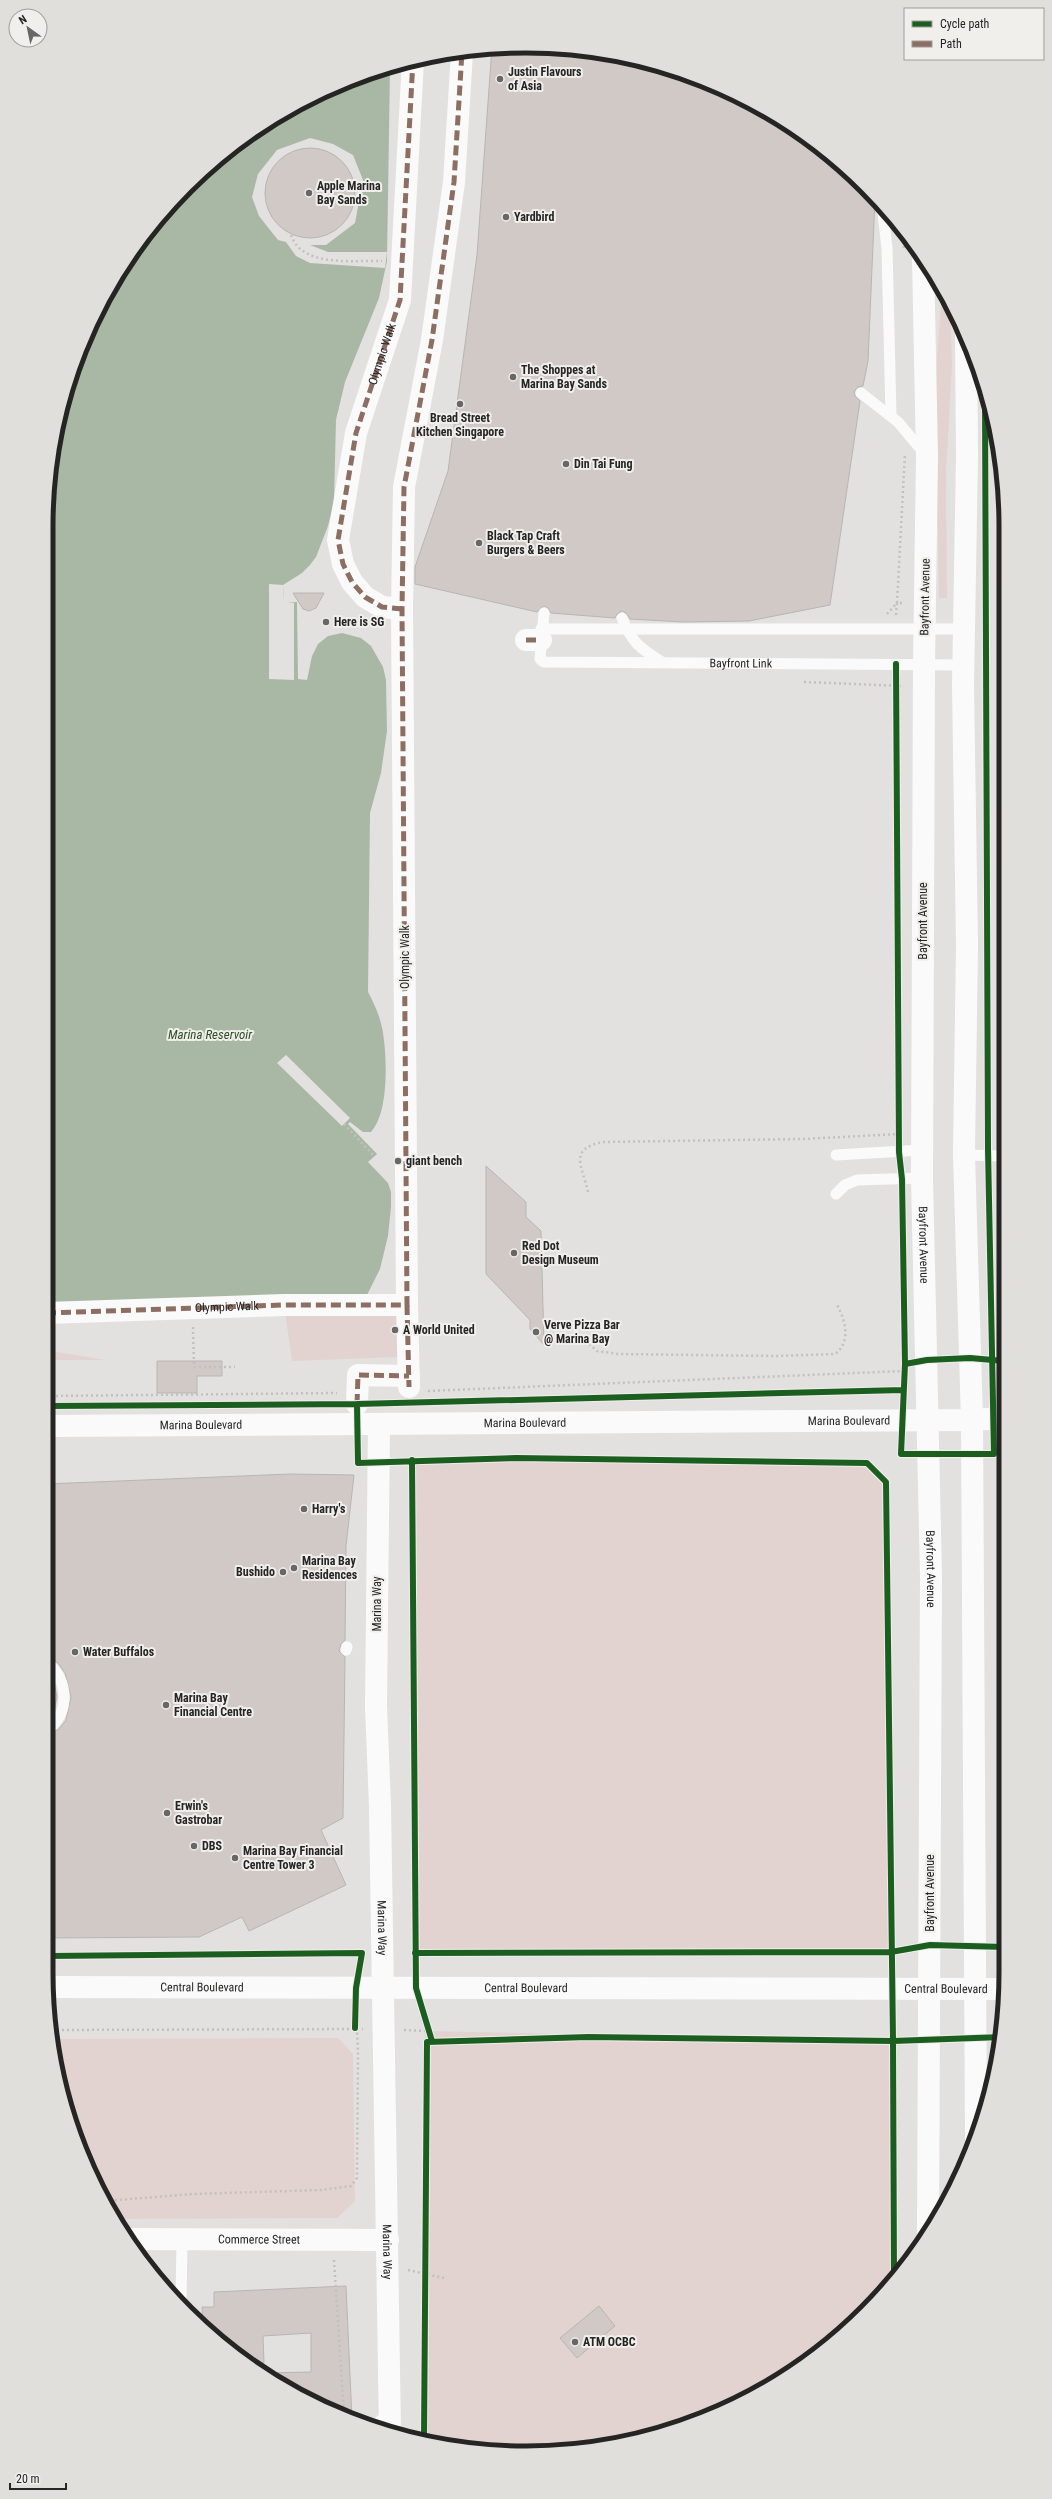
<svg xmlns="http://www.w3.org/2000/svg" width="1052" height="2499" font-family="'Roboto Condensed',sans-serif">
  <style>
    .green { fill: #e2d3d1 }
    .water { fill: #a9b8a4 }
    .pier { fill: #e2e1e0 }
    .building { fill: #d0c9c5; stroke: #b7b6b5 }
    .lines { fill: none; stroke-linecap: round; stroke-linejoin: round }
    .path { stroke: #c1c1c0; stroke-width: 2.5; stroke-dasharray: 2 3; stroke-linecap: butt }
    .lane { stroke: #fbfafa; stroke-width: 11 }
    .street { stroke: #fbfafa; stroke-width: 22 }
    .secondary { stroke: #fbfafa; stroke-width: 22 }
    .primary { stroke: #fbfafa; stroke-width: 22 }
    .quiet { stroke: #8d6e63; stroke-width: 5; stroke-dasharray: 10 5; stroke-linecap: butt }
    .cycleway-casing { stroke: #f0efec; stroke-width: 8 }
    .cycleway { stroke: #1b5e20; stroke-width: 6 }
    .poi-dot { fill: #676766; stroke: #f0efec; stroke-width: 1.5 }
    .labels { text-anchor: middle; stroke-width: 4; stroke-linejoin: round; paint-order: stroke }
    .poi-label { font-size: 12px; font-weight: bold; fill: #252524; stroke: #f0efec; text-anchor: start }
    .street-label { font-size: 12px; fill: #252524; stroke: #f0efec }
    .water-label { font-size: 13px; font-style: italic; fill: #2c4c24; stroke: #f0efec }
    .rim { fill: none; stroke: #252524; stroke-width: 5 }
  </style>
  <rect width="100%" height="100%" fill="#e2e1e0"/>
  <path class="green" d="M942,291L950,306L952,364L946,473L947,598H939L935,386Z
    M284,1305H407L399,1357L292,1361Z
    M46,1350L105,1360H46Z
    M410,1460L867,1463L886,1482L891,1952L415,1953Z
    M425,2031L893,2041L896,2277L843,2334L766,2389L681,2427L619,2444L526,2453L463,2449L421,2439Z
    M338,2038L353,2054L355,2201L337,2218L114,2219L72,2128L55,2066L52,2039Z"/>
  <path class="water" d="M390,67L387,261L379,298L345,382L336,420L334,501L328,526L316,557L310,565L302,573L283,585L284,603L297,602L298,679L307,680L312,656L318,644L328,636L342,633L361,638L371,646L383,667L386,680L387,731L381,773L370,813L368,992C375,1005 381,1019 383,1033C387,1058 389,1113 371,1132H363L350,1122L348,1124L377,1154L368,1162L388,1183L391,1192V1207L388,1236L380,1269L364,1301L46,1303V526L50,463L71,372L110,286L165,210L234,145L313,96Z"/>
  <path class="pier" d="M310,138L333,144L353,155L363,180L355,223L326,245H310L328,252H387L385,268L310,263L296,256L286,242L278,240L259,216L252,197L258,174L277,150Z
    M269,584L283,585L284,602L294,603V680L269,679Z
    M286,1055L350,1118L342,1126L277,1063Z"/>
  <path class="building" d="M492,47L588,50L680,71L793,127L875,199L868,361L863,386L858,387L854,392L855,396L860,401L830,605L749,621L683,622L630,619L626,613L622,611L617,614L615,618L551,613L548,608L544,606L537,612L415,584V567L448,471L477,255Z
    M265 193a45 45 0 1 1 90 0a45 45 0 1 1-90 0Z
    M293,593H324L316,608L309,611L303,609Z
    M486,1166L526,1202V1217L541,1231L544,1345L530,1329V1320L486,1274Z
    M157,1361H222V1376H197V1393H157Z
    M290,1474L354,1475L346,1546L345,1640L341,1644L339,1651L345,1657L343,1818L321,1830L346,1885L249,1931L242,1917L199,1937L46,1938V1737L59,1729L66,1720L71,1697L65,1673L58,1663L46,1655V1484Z
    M46,1671L53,1680L57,1696L54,1712L46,1721Z
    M346,2286L352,2419L286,2389L264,2373L311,2372V2333L263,2336L264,2363L252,2364L210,2334V2326L203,2327L202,2307H214V2292Z
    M599,2306L615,2326L577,2358L560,2338Z"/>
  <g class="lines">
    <path class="path" d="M903,231L904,248
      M291,235C302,268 354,260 382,261
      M887,614L897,603L905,453
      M896,615L897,603H905
      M804,682L904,686
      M344,1124L374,1156
      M588,1192C582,1165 568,1149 603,1142L803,1139L899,1134
      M193,1327L194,1367H235
      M589,1344L597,1351L618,1354L777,1356L835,1354C852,1342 845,1318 836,1303
      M428,1391L903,1371
      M46,1396L337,1393
      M46,1956L362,1953
      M359,1968L361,1957
      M52,2030L363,2029
      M404,2030L425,2031L432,2041
      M105,2201L192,2194L321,2190L351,2186L357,2178L358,2053L356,2007
      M334,2260L344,2415
      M408,2270L444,2278"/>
    <g class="lane">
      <path d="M882,205L887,248L891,415"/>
      <path d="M861,393L898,422L924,453"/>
      <path id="s1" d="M544,613L540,659L544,662L963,665"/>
      <path d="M622,618C632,643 640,648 662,662"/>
      <path d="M541,629H965"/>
      <path d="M836,1155L922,1150"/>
      <path d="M964,1155L1004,1156"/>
      <path d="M836,1194L845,1185L857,1180L922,1178"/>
      <path d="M346,1650L347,1647"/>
      <path d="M46,1662C69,1677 71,1716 46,1730"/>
      <path d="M181,2303L182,2239"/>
      <path d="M372,2428L389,2413"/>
    </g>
    <g class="street">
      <path d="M402,609L382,607L365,597L352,582L343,564L338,540L356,433L400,300L413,60"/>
      <path d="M526,640H541"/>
      <path d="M407,1305L409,1387"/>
      <path id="s2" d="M46,1313L284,1305H407L402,609L404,487L432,340L454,182L462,52"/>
      <path d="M357,1404L358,1375L409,1376"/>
    </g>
    <g class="secondary">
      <path id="s3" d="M923,257L927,457L924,665L922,1178L931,1575L928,2233"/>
      <path d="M966,336L967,457L963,686L967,944L964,1155L972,1420L976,2138"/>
      <path id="s4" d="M379,1424L376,1706L380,1806L390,2432"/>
      <path id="s5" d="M129,2239L388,2240"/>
    </g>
    <g class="primary">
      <path id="s6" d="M46,1426L972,1420L1004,1418"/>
      <path id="s7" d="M47,1987L1005,1989"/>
    </g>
    <g class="quiet">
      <path id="s8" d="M402,609L382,607L365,597L352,582L343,564L338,540L356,433L400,300L413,60"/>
      <path d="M526,640H541"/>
      <path d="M407,1305L409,1387"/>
      <path d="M46,1313L284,1305H407L402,609L404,487L432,340L454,182L462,52"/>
      <path d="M357,1404L358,1375L409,1376"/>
    </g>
    <defs>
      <path id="cycleway" d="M896,664L899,1152L902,1179L905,1364L901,1454H994L988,1149L985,400
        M905,1364L927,1360L970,1358L1004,1361
        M357,1404L358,1463L516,1458L867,1463L886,1482L893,2041L1002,2037
        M46,1406L357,1404L903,1390
        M412,1460L416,1988L432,2041
        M415,1953L891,1952L930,1945L1006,1947
        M46,1956L362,1953L356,1988L355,2028
        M424,2440L427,2042L588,2037L893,2041L894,2279"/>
    </defs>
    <use href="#cycleway" class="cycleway-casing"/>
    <use href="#cycleway" class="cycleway"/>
  </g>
  <g class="poi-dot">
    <circle cx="500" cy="79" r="4"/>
    <circle cx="309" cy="193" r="4"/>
    <circle cx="506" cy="217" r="4"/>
    <circle cx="513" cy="377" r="4"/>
    <circle cx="460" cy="404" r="4"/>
    <circle cx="566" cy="464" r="4"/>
    <circle cx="479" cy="543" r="4"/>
    <circle cx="326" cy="622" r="4"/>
    <circle cx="398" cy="1161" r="4"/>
    <circle cx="514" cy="1253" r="4"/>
    <circle cx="395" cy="1330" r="4"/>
    <circle cx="536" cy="1332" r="4"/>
    <circle cx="304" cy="1509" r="4"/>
    <circle cx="294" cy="1568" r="4"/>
    <circle cx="283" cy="1572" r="4"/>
    <circle cx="75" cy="1652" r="4"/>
    <circle cx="166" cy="1705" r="4"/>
    <circle cx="167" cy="1813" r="4"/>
    <circle cx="194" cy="1846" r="4"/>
    <circle cx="235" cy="1858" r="4"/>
    <circle cx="575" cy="2342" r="4"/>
  </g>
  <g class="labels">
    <g class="poi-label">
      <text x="508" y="76">Justin Flavours<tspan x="508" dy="14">of Asia</tspan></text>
      <text x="317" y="190">Apple Marina<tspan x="317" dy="14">Bay Sands</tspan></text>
      <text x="514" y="221">Yardbird</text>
      <text x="521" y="374">The Shoppes at<tspan x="521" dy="14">Marina Bay Sands</tspan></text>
      <text x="460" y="422" text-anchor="middle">Bread Street<tspan x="460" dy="14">Kitchen Singapore</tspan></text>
      <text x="574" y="468">Din Tai Fung</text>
      <text x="487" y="540">Black Tap Craft<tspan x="487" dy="14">Burgers &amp; Beers</tspan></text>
      <text x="334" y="626">Here is SG</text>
      <text x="406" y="1165">giant bench</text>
      <text x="522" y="1250">Red Dot<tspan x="522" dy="14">Design Museum</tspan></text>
      <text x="544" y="1329">Verve Pizza Bar<tspan x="544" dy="14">@ Marina Bay</tspan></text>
      <text x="403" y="1334">A World United</text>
      <text x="312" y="1513">Harry's</text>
      <text x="302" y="1565">Marina Bay<tspan x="302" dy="14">Residences</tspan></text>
      <text x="275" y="1576" text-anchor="end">Bushido</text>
      <text x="83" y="1656">Water Buffalos</text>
      <text x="174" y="1702">Marina Bay<tspan x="174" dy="14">Financial Centre</tspan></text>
      <text x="175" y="1810">Erwin's<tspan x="175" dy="14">Gastrobar</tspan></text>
      <text x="202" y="1850">DBS</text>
      <text x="243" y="1855">Marina Bay Financial<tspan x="243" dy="14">Centre Tower 3</tspan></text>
      <text x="583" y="2346">ATM OCBC</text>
    </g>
    <g class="street-label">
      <text dy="4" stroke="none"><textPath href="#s8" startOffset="296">Olympic Walk</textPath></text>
      <text transform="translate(925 597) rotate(-89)" y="4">Bayfront Avenue</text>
      <text dy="4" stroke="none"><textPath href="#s1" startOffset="248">Bayfront Link</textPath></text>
      <text transform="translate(923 921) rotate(-90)" y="4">Bayfront Avenue</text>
      <text transform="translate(405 957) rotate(-90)" y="4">Olympic Walk</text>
      <text dy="4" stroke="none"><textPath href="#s3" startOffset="988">Bayfront Avenue</textPath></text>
      <text dy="4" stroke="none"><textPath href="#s2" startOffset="181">Olympic Walk</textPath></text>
      <text dy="4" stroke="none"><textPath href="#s6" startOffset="803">Marina Boulevard</textPath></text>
      <text dy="4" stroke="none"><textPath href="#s6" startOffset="479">Marina Boulevard</textPath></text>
      <text dy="4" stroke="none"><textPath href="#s6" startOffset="155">Marina Boulevard</textPath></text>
      <text dy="4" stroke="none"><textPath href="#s3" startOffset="1312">Bayfront Avenue</textPath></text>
      <text transform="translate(377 1604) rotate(-90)" y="4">Marina Way</text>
      <text transform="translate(930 1893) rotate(-90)" y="4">Bayfront Avenue</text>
      <text dy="4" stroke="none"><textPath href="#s4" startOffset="504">Marina Way</textPath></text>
      <text dy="4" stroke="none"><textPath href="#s7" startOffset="155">Central Boulevard</textPath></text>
      <text dy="4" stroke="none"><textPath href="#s7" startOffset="479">Central Boulevard</textPath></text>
      <text dy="4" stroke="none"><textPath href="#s7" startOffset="899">Central Boulevard</textPath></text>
      <text dy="4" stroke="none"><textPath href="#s5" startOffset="130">Commerce Street</textPath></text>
      <text dy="4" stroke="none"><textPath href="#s4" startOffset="828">Marina Way</textPath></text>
    </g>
    <g class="water-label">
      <text x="210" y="1039">Marina Reservoir</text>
    </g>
  </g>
  <path d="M0 0H1052V2499H0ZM526 53H526A473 473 0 0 1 999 526V1973A473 473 0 0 1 526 2446H526A473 473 0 0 1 53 1973V526A473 473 0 0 1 526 53Z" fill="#e0dfdc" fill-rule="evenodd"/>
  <path class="rim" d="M526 53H526A473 473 0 0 1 999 526V1973A473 473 0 0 1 526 2446H526A473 473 0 0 1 53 1973V526A473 473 0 0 1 526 53Z"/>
  <rect x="904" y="8" width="140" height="52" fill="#f0efec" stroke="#9f9e9c"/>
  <rect x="912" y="21" width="20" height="6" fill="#1b5e20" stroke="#9f9e9c"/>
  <text x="940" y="28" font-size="12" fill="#252524">Cycle path</text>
  <rect x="912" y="41" width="20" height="6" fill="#8d6e63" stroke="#9f9e9c"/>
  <text x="940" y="48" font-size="12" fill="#252524">Path</text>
  <g transform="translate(28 28) rotate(327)"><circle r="19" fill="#f0efec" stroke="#9f9e9c"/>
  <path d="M0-3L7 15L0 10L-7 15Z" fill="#676766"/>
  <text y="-6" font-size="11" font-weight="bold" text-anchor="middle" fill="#252524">N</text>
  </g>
  <path d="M10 2483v6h56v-6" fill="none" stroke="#252524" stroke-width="2"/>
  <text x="16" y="2483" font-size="12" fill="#252524" stroke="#f0efec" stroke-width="3" paint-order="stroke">20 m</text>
</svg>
